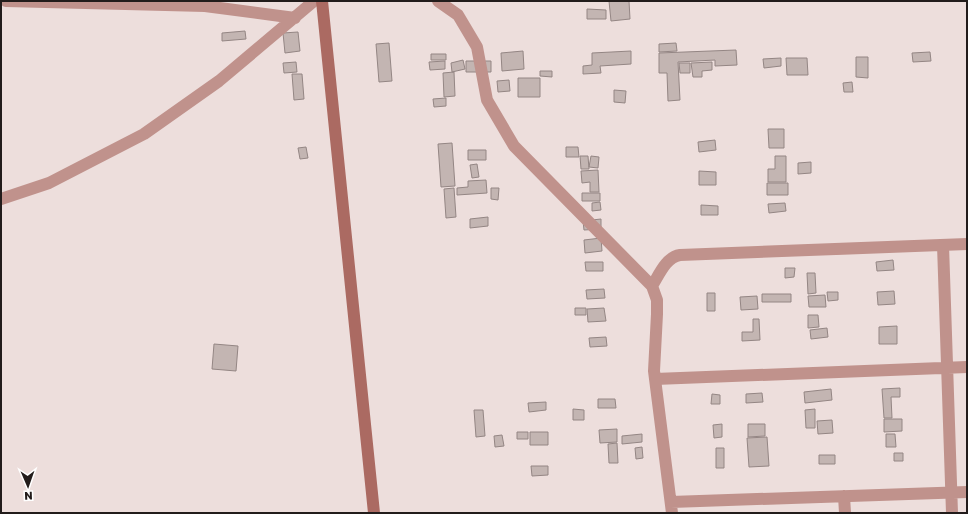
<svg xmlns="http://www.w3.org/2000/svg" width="968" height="514" font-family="'Golos Text',sans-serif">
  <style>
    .building { fill: #c3b5b2; stroke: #948684 }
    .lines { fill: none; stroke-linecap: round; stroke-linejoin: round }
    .street { stroke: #c0928c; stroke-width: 12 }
    .secondary { stroke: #ab6a62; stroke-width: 12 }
  </style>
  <rect width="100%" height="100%" fill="#eddedc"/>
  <path class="building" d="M609,1H629L630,19L611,21Z
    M587,9L606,10V19H587Z
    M245,31L246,39L222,41V33Z
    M298,32L300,51L285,53L283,33Z
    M389,43L392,81L379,82L376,44Z
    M676,43L677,51L659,52V44Z
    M736,50L737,65L715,66V60L678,62L680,100L668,101L667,73H659V53Z
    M523,51L524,69L502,71L501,53Z
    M631,51V64L600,66L601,73L583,74V66L592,65V53Z
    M930,52L931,61L913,62L912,53Z
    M431,54H446V60H431Z
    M856,57H868V78L856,77Z
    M781,58V66L764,68L763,59Z
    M786,58H807L808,75H787Z
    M463,60L465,69L452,72L451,63Z
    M445,61V69L430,70L429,62Z
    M466,61H491V72H466Z
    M296,62L297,72L284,73L283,63Z
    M712,62V70L702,71V77H693L691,63Z
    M679,63H690V73H680Z
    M540,71H552V77L540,76Z
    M454,72L455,96L444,97L443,73Z
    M292,74H302L304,99L294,100Z
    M518,78H540V97H518Z
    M509,80L510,91L498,92L497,81Z
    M852,82L853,92H844L843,83Z
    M614,90L626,91L625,103L614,102Z
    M446,98V106L434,107L433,99Z
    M768,129H784V148H769Z
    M715,140L716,150L699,152L698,142Z
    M452,143L455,186L441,187L438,144Z
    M306,147L308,158L300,159L298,148Z
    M566,147H578L579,157H566Z
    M468,150H486V160H468Z
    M580,156H588L589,169H581Z
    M591,156L599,157L598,168L589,167Z
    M775,156H786V182H768V169H775Z
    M811,162V173L798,174V163Z
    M477,164L479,177L472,178L470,165Z
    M598,170L599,192H590V182L582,183L581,171Z
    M699,171L716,172V185H699Z
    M486,180L487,193L457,195V188L468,187V181Z
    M767,183H788V195H767Z
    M454,188L456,217L446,218L444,189Z
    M491,188H499L498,200L491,199Z
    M582,193H600V201H582Z
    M600,202L601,210L592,211V203Z
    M785,203L786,211L769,213L768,204Z
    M701,205L718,206V215H701Z
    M488,217V226L470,228V219Z
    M601,219V229L584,230L583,221Z
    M601,238L602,251L585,253L584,240Z
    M893,260L894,270L877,271L876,262Z
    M585,262H603V271H586Z
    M785,268H795L794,277L785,278Z
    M807,273H815L816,293L808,294Z
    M604,289L605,298L587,299L586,290Z
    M894,291L895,304L878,305L877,292Z
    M827,292H838V300L828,301Z
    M707,293H715V311H707Z
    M762,294H791V302H762Z
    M825,295L826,307H809L808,296Z
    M757,296L758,309L741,310L740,297Z
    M575,308H586V315H575Z
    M604,308L606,321L588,322L587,309Z
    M808,315H818L819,327L808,328Z
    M753,319H759L760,340L742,341V332H753Z
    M897,326V344H879V327Z
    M827,328L828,337L811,339L810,330Z
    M606,337L607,346L590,347L589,338Z
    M214,344L238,346L236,371L212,369Z
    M900,388V397H891L892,418H884L882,389Z
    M831,389L832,400L805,403L804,392Z
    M762,393L763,402L746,403V394Z
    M712,394L720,395V404H711Z
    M598,399H615L616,408H598Z
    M546,402V410L529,412L528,403Z
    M573,409L584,410V420H573Z
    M815,409V428H806L805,410Z
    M474,410H483L485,436L476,437Z
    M884,419H902V431L884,432Z
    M832,420L833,433L818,434L817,421Z
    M722,424V437L714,438L713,425Z
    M748,424H765V436L748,437Z
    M617,429V442L600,443L599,430Z
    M517,432H528V439H517Z
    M530,432H548V445H530Z
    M642,434V442L622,444V436Z
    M886,434H895L896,447H886Z
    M502,435L504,446L495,447L494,436Z
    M767,437L769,466L749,467L747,438Z
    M617,443L618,463H609L608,444Z
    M642,447L643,458L636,459L635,448Z
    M716,448H724V468H716Z
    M894,453H903V461H894Z
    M819,455H835V464H819Z
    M531,466H548V475L532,476Z"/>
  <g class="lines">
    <path class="street" d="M6,1L205,6L295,18
      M438,1L458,15L477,47L487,100L514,146L652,286L657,300V314L654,371L672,513
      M1,199L49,183L144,134L219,81L314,1
      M943,245L952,513
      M652,286C659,275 666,257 680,255L967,244
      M655,379L967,367
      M844,496L845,513
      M671,502L967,492"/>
    <path class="secondary" d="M322,1L374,513"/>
  </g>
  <rect width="968" height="514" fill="none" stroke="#221c1b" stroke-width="4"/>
  <g transform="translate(28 486) rotate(178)" stroke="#ffffff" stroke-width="3" paint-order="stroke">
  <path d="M0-3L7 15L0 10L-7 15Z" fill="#221c1b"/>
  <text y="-6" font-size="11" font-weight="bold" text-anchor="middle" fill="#221c1b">N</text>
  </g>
</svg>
